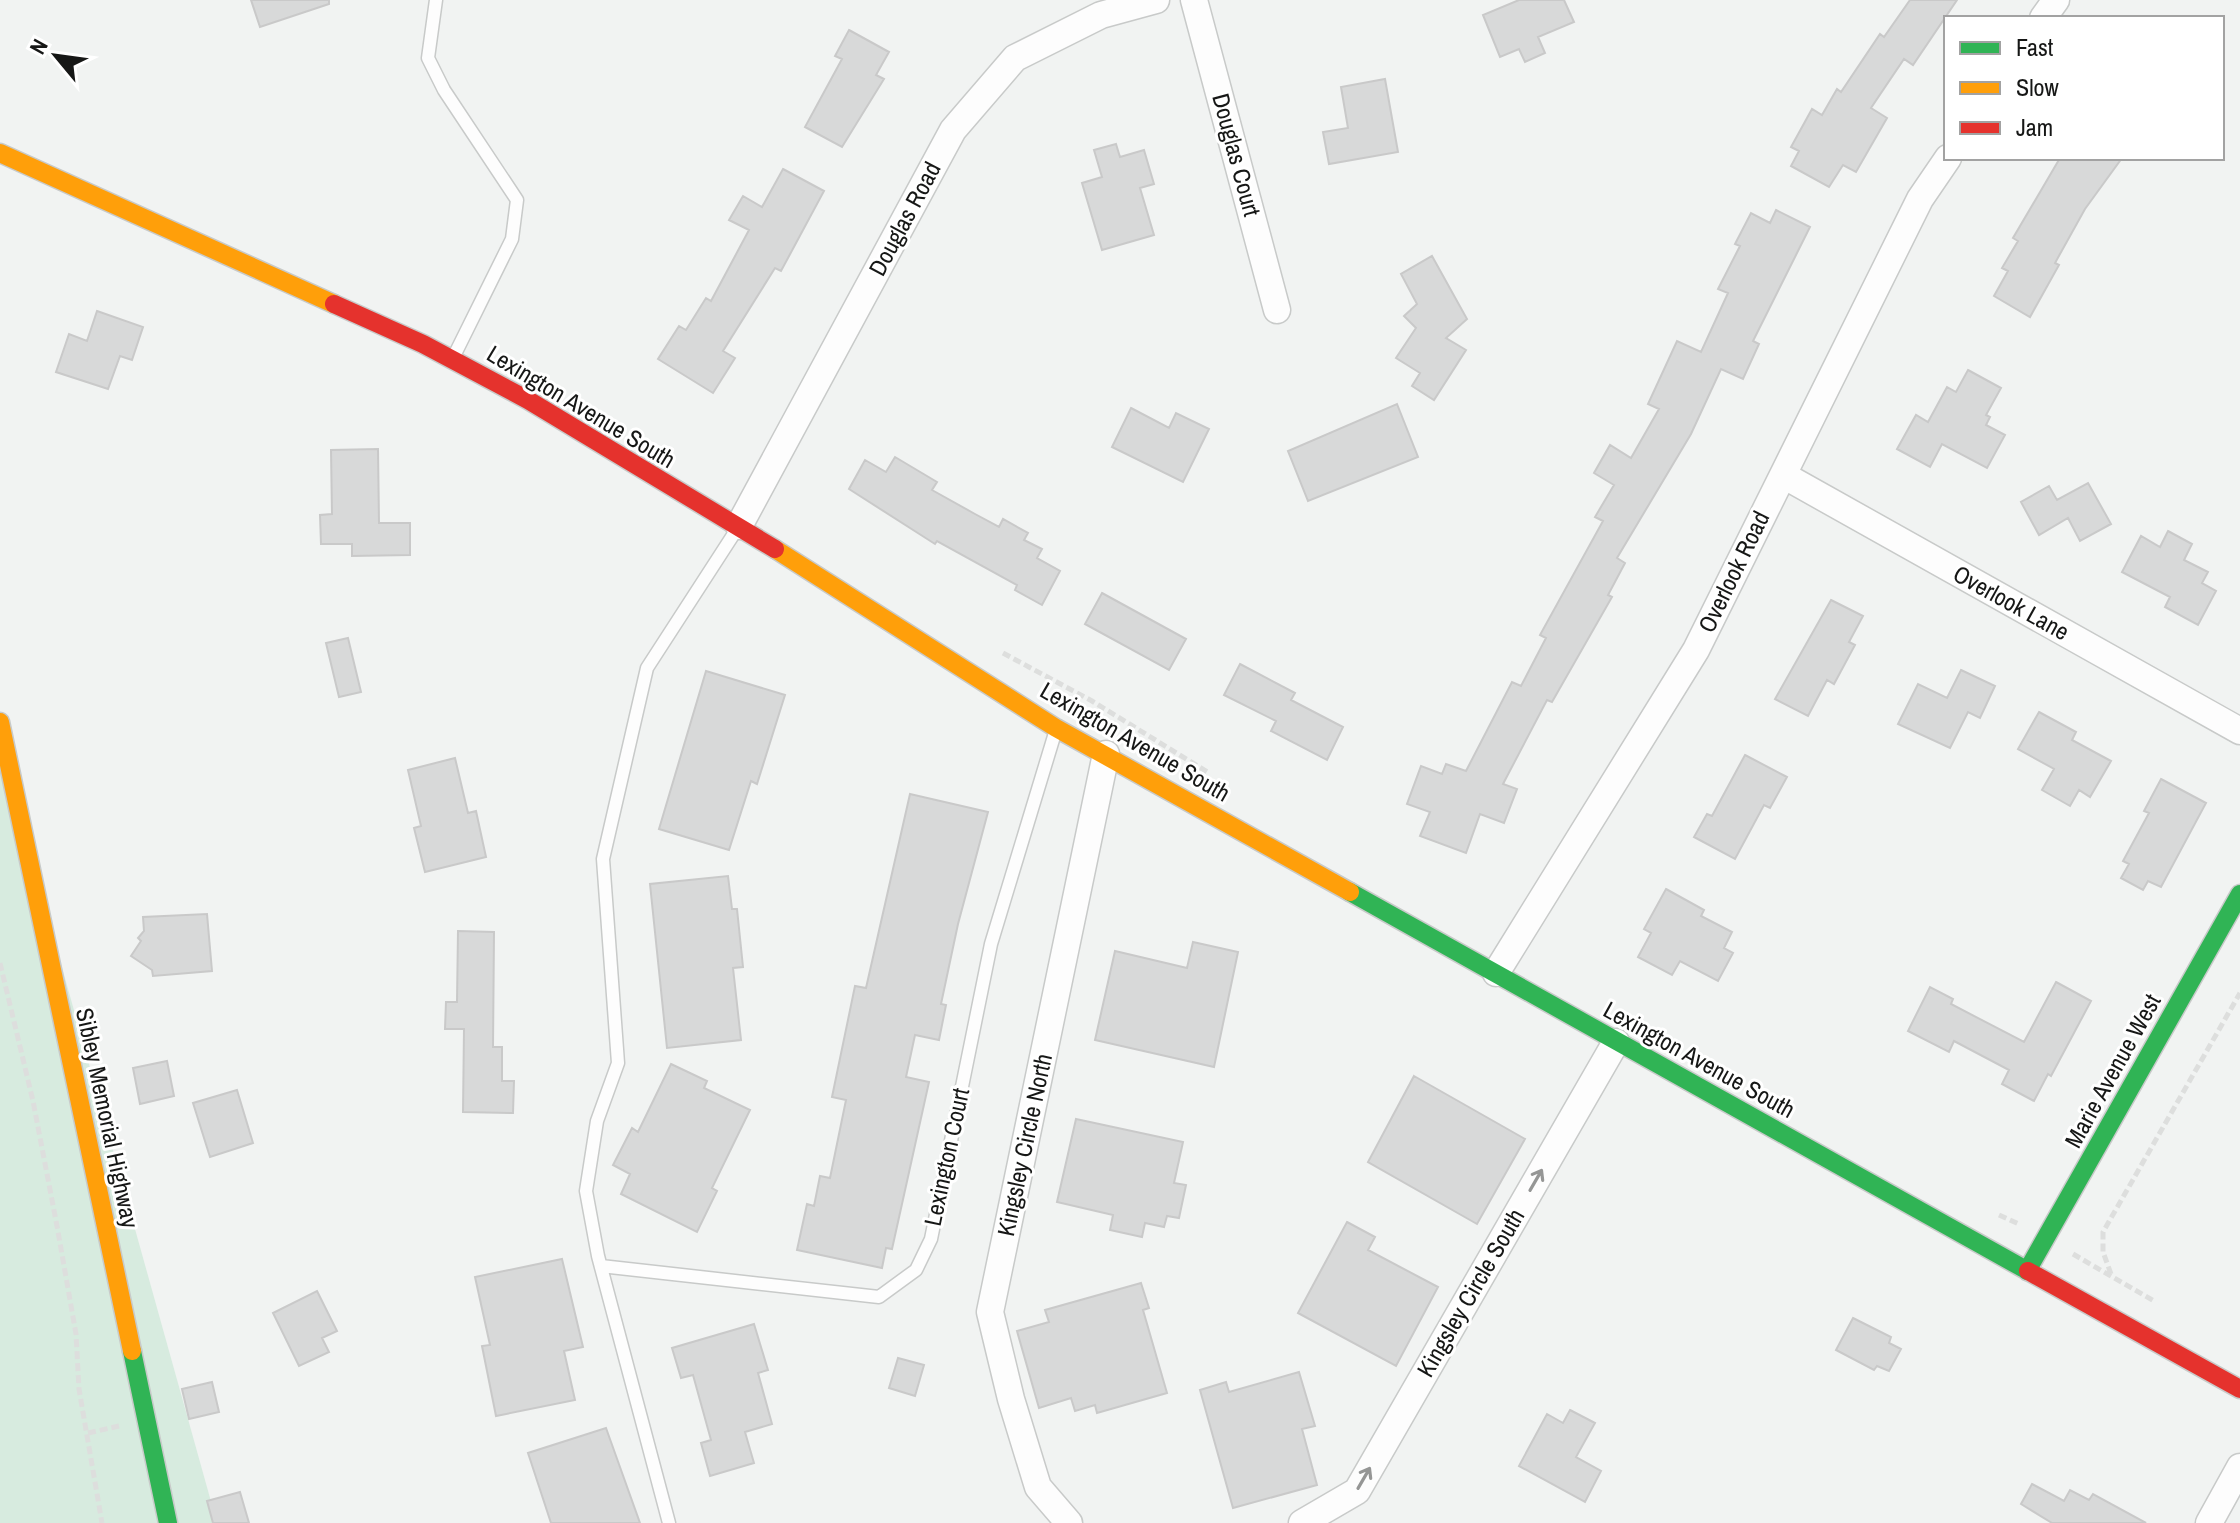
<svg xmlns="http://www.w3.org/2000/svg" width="2240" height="1523" font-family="'Archivo Narrow',sans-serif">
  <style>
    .green { fill: #d7ebdf }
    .building { fill: #d8d9d9; stroke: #c9c9c9; stroke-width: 2 }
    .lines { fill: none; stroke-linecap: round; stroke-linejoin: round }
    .lane-casing { stroke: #c8cac9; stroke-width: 15 }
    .street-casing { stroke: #c8cac9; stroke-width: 29 }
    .fast-casing { stroke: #c8cac9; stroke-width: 21 }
    .slow-casing { stroke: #c8cac9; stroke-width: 21 }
    .jam-casing { stroke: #c8cac9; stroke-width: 21 }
    .path { stroke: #dddedd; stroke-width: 5; stroke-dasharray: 8 4; stroke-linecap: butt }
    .lane { stroke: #fdfdfd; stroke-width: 12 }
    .street { stroke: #fdfdfd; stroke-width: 26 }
    .fast { stroke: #30b455; stroke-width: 18 }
    .slow { stroke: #ff9f0a; stroke-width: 18 }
    .jam { stroke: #e5322d; stroke-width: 18 }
    .oneway { stroke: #959695 }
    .labels { text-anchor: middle; stroke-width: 6; stroke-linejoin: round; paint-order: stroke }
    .street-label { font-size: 24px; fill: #161716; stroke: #fff }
  </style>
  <rect width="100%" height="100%" fill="#f1f3f2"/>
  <path class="green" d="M0,745L217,1523H0Z"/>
  <path class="building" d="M251,0H329V4L260,27Z
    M1519,0H1564L1574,22L1538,37L1545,53L1525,62L1519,49L1500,57L1483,15Z
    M1910,0H1957L1913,65L1904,59L1871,108L1887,118L1856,172L1843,165L1829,187L1791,166L1799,151L1791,147L1812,109L1822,115L1837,89L1841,92L1880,34L1884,37Z
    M849,30L889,52L876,75L884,79L842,147L805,127L842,59L835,56Z
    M1385,79L1398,152L1329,164L1323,132L1348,128L1341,87Z
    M1116,144L1120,157L1144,150L1154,184L1140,188L1154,235L1102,250L1082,183L1102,177L1094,150Z
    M2060,158H2122L2085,209L2055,263L2059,265L2030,317L1994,296L2008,271L2002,268L2018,241L2013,238Z
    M783,169L824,191L781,271L775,268L723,351L735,358L713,393L658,359L679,326L686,330L706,298L711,301L749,230L729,220L743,196L762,207Z
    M1776,210L1810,227L1753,341L1759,344L1743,379L1721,369L1691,434L1617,558L1625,563L1608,595L1612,597L1552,702L1547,700L1503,784L1517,789L1504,823L1480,814L1466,853L1420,836L1430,812L1407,804L1421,766L1442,774L1446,764L1466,771L1512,682L1521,686L1546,638L1540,635L1603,521L1595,517L1614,485L1594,473L1610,445L1631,458L1659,409L1648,404L1677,341L1701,352L1728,293L1718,289L1740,246L1735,244L1751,213L1770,223Z
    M1432,256L1467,319L1446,338L1466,350L1434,400L1412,386L1420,373L1396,358L1416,328L1404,316L1417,304L1401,274Z
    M97,311L143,327L132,360L120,356L108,389L56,372L69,334L87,341Z
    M1968,370L2001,388L1986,415L1990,417L1986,425L2005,435L1987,468L1942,444L1930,467L1897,449L1916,415L1928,422L1947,387L1956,392Z
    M1397,404L1418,457L1308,501L1288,451Z
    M1131,408L1169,428L1176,413L1209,429L1183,482L1112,447Z
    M378,449L379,523H410V555L352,556V544H321L320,515L332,514L331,450Z
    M895,457L937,482L932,490L975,514L999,527L1003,519L1028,533L1024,540L1042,549L1037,558L1060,571L1042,605L1015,590L1017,585L937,541L935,544L849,489L865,460L886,472Z
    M2088,483L2111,524L2080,541L2068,518L2039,535L2021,502L2049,486L2057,500Z
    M2168,531L2192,544L2184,560L2208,572L2202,583L2216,591L2198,625L2165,607L2170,597L2122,572L2141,536L2160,547Z
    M1102,593L1186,639L1169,670L1085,624Z
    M1831,600L1863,616L1849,642L1855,645L1834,684L1827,680L1808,716L1775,699Z
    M348,638L361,692L339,697L326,643Z
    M1240,664L1295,693L1291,700L1343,727L1327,760L1271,731L1276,721L1224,695Z
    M1961,670L1995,686L1980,718L1968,712L1950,748L1898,724L1918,684L1947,698Z
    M706,671L785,695L757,784L751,781L729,850L659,829Z
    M2039,712L2076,732L2072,740L2111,761L2090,797L2079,790L2070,806L2042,790L2054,769L2018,749Z
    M1745,755L1787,777L1770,808L1764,805L1735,859L1694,837L1707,814L1712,816Z
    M455,758L468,813L476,811L486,857L425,872L414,828L421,826L408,770Z
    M2161,779L2206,803L2161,887L2148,881L2143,890L2121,878L2129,864L2123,861L2149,813L2144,811Z
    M910,794L988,812L958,924L941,1004L946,1005L939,1040L915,1035L906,1077L929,1082L892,1249L886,1248L882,1268L797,1250L807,1204L814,1206L820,1176L830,1178L846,1100L832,1097L855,986L866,988Z
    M728,876L732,909H737L743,967L733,968L741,1040L667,1048L650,884Z
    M1666,889L1704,910L1701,916L1732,932L1724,948L1733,953L1718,981L1680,961L1672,975L1638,957L1651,933L1644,929Z
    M207,914L212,971L153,976L152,970L131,956L141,941L138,938L144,931L143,917Z
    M458,931L494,932L493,1047H502V1081H514L513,1113L463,1112L464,1029H445L446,1002H457Z
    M1193,942L1238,952L1214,1067L1095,1040L1115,951L1187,968Z
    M2056,982L2091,1001L2051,1076L2048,1074L2034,1101L2002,1084L2009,1070L1954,1041L1949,1052L1908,1031L1930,987L1953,999L1951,1004L2024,1042Z
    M167,1061L174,1096L140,1104L133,1068Z
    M671,1064L707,1081L704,1088L750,1110L712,1188L717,1191L697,1232L621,1194L630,1174L613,1165L632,1128L638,1132Z
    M1414,1076L1525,1139L1477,1224L1368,1162Z
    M237,1090L253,1143L210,1157L193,1103Z
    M1076,1119L1183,1142L1174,1183L1186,1185L1179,1218L1167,1216L1164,1227L1145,1223L1142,1237L1110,1230L1113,1215L1057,1202Z
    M1347,1222L1375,1237L1368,1250L1438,1287L1396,1366L1298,1313Z
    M562,1259L583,1347L564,1351L575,1400L496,1416L482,1346L490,1345L475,1277Z
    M1141,1283L1149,1308L1143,1310L1167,1393L1097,1413L1095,1405L1075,1411L1071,1398L1039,1408L1017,1331L1049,1322L1045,1310Z
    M317,1291L337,1331L322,1338L329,1352L299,1366L273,1313Z
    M1853,1318L1891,1337L1889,1343L1901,1349L1889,1371L1877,1366L1874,1370L1836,1350Z
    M754,1324L768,1370L758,1373L772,1424L745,1432L754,1463L710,1476L701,1443L711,1440L693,1375L681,1378L672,1348Z
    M898,1358L924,1365L915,1396L889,1388Z
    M1299,1372L1315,1426L1302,1429L1317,1485L1233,1508L1200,1390L1226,1382L1229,1392Z
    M212,1382L219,1412L189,1419L182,1389Z
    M1570,1410L1595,1423L1576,1457L1601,1471L1585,1502L1519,1466L1547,1414L1563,1423Z
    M606,1428L640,1523H551L528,1453Z
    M2032,1484L2064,1501L2070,1490L2089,1500L2093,1494L2146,1523H2052L2021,1504Z
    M240,1492L249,1523H213L207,1501Z"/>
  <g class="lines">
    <defs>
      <path id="lane" d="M436,0L428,58L444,90L517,200L512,239L454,356
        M601,1266L879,1297L916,1270L931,1239L991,944L1055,733
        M669,1523L598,1256L586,1191L597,1121L618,1063L603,859L647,668L737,529"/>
      <path id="street" d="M1194,0L1277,310
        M2043,18L2056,0
        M1783,475L2240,731
        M739,526L953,130L1015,58L1101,15L1156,0
        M1496,973L1696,650L1920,199L1948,158
        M1069,1523L1038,1487L1011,1399L990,1312L1106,754
        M1302,1523L1357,1491L1616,1042
        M2209,1523L2240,1467"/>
      <path id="fast" d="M1350,892L2028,1271
        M2027,1271L2240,894
        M132,1351L168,1523"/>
      <path id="slow" d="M0,153L334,304
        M775,549L1056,728L1350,892
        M0,722L132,1351"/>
      <path id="jam" d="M334,304L423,344L528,400L775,549
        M2028,1271L2240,1389"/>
    </defs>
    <use href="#lane" class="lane-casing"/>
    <use href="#street" class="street-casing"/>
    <use href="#fast" class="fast-casing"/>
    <use href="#slow" class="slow-casing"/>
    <use href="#jam" class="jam-casing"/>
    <path class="path" d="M1003,653L1092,701L1209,773
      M0,963L33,1101L57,1226L76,1334L79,1389L102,1523
      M1999,1215L2019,1224
      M2073,1254L2154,1301
      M2111,1274L2103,1252V1232L2240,993
      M88,1433L119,1426"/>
    <use href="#lane" class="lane"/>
    <use href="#street" class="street"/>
    <use href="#fast" class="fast"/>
    <use href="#slow" class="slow"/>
    <use href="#jam" class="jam"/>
  </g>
  <defs><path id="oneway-shaft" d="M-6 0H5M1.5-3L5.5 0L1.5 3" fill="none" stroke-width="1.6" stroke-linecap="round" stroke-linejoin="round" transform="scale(2)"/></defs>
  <g class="oneway">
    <use href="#oneway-shaft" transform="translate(1536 1180) rotate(-60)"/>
    <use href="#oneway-shaft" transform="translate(1364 1478) rotate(-60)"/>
  </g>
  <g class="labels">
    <g class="street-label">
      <text transform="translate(1236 155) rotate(75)" y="8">Douglas Court</text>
      <text transform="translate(905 219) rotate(-62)" y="8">Douglas Road</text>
      <text transform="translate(581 407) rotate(31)" y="8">Lexington Avenue South</text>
      <text transform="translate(1734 572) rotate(-64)" y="8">Overlook Road</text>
      <text transform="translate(2011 603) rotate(29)" y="8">Overlook Lane</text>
      <text transform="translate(1135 742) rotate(30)" y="8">Lexington Avenue South</text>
      <text transform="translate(1699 1060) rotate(29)" y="8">Lexington Avenue South</text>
      <text transform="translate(2113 1071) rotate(-61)" y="8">Marie Avenue West</text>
      <text transform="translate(107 1118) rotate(78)" y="8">Sibley Memorial Highway</text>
      <text transform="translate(1025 1145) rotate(-78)" y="8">Kingsley Circle North</text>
      <text transform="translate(947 1157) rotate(-78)" y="8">Lexington Court</text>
      <text transform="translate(1471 1293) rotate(-60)" y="8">Kingsley Circle South</text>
    </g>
  </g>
  <rect x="1944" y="16" width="280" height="144" fill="#ffffff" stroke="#a2a2a2" stroke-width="2"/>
  <rect x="1960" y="42" width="40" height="12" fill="#30b455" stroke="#a2a2a2" stroke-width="2"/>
  <text x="2016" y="56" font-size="24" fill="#161716">Fast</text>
  <rect x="1960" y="82" width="40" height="12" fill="#ff9f0a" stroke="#a2a2a2" stroke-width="2"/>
  <text x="2016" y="96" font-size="24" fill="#161716">Slow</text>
  <rect x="1960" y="122" width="40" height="12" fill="#e5322d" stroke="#a2a2a2" stroke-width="2"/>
  <text x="2016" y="136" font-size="24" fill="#161716">Jam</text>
  <g transform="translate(56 56) rotate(299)" stroke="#ffffff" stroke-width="6" paint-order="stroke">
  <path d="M0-6L14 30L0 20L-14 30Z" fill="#161716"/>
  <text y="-12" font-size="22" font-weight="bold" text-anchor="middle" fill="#161716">N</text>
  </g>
</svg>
